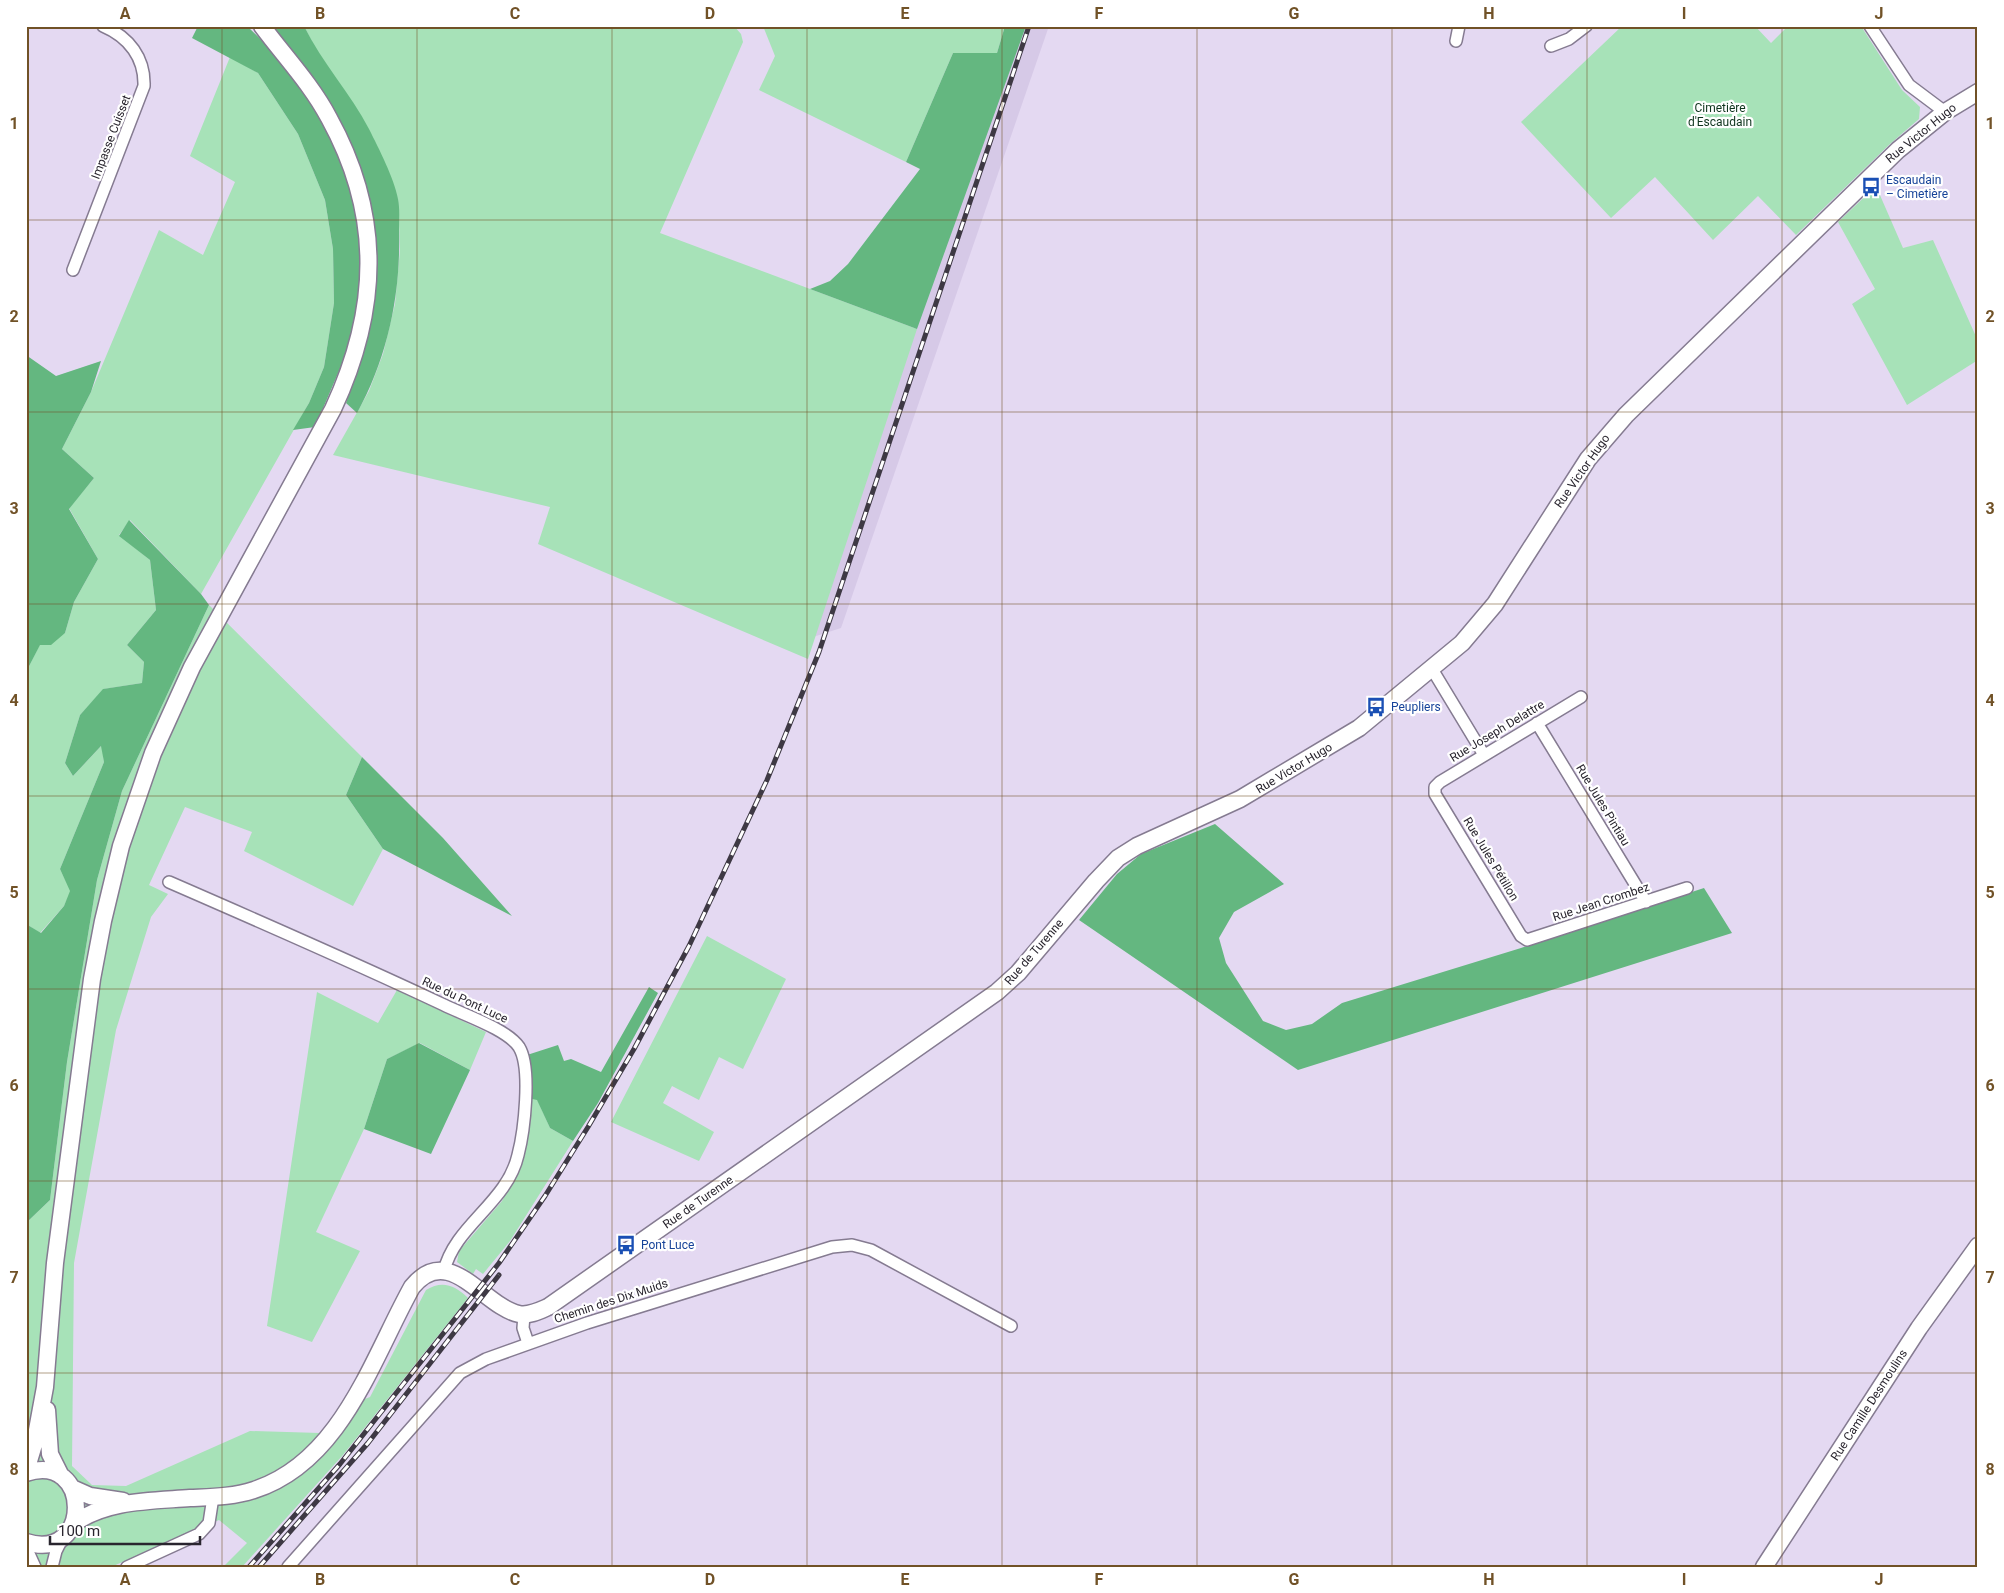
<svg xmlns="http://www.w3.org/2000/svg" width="2004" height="1593" font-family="Roboto,sans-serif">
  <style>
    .built { fill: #d6c9e7 }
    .green { fill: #a7e2b8 }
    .forest { fill: #64b780 }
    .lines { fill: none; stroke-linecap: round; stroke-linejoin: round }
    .street-casing { stroke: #857b91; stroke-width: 14 }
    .secondary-casing { stroke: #857b91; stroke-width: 19 }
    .street { stroke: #fff; stroke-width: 11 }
    .secondary { stroke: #fff; stroke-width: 16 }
    .rail-casing { stroke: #3e3944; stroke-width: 5 }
    .rail { stroke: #fff; stroke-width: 3; stroke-dasharray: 9; stroke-linecap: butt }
    .grid { fill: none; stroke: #715227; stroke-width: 1; stroke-opacity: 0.55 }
    .labels { text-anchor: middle; stroke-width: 4.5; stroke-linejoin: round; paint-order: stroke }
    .park-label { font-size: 12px; fill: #0f341d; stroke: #fff }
    .street-label { font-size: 12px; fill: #29252e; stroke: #fff }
    .transit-label { font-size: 12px; fill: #164399; stroke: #fff; text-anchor: start }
    .neatline { fill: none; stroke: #715227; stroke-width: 2 }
    .grid-label { font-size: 16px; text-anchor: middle; font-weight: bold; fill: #715227 }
  </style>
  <rect width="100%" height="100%" fill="#e4d9f2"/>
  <path class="built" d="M1014,26H1049L841,628L813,637Z"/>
  <path class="green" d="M304,26H734L741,34L743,42L660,233L917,329L808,659L538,544L550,507L333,455L369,391L383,354L395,304L400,250L398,200L384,163L316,50Z
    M763,26H1005L997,53H953L906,162L759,90L775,56Z
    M1622,26H1755L1771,43L1788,26H1861L1902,90L1920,107L1919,119L1890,144L1796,235L1758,196L1713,240L1655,177L1611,218L1521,122Z
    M230,57L258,73L298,134L325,200L333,249L334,303L324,367L309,403L201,594L130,520L119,535L150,560L156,610L127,645L144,662L142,683L104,689L80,715L65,763L73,776L102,745L104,762L60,869L71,891L64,906L40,933L26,924V672L40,644L65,633L74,602L98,559L69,508L94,478L62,449L91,392L159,230L203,255L235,182L190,156Z
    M1876,186L1903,248L1933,240L1978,341V360L1907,405L1852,304L1875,289L1838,222Z
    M209,605L362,757L346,795L383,849L353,906L244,851L252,832L185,807L149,885L168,894L151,917L116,1030L74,1263L72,1466L92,1485L126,1486L250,1431L320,1433L357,1402L370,1397L426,1290C442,1280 455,1285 468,1298L343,1455L242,1567H223L247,1543L219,1520L111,1567H26V1223L50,1200L67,1062L97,880L122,791Z
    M707,936L786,979L743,1069L719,1057L699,1100L672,1086L663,1103L714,1132L699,1161L611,1122Z
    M397,990L486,1032L470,1070L420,1043L387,1059L364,1129L316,1232L360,1251L312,1342L267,1326L317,992L378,1023Z
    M528,1098L537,1099L550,1128L573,1141L510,1241L483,1274L476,1269L473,1274L457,1262L459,1251L502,1201L517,1172Z"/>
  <path class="forest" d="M198,26H247L277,55L313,107L341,157L359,225L361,286L351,343L315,427L293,430L309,403L324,367L334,303L333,249L325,200L298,134L258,73L192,38Z
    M269,26H304C322,63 351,94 369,129C379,149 394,178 398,199C400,209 399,220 399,230C401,293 388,357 357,413L346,403L365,347L376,291L371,233L365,193Z
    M1005,26H1026L917,329L810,289L830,281L848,264L920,169L906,162L953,53H997Z
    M26,355L56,376L101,361L91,392L62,449L94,478L69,509L98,559L74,602L65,633L51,645H40L26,672Z
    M129,520L201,594L209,605L122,791L97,880L67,1062L50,1200L26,1223V924L41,933L64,906L70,891L60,869L104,762L101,746L73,776L65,763L80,715L103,689L142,683L144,662L127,645L156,610L150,560L119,536Z
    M362,757L443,838L512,916L383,849L346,795Z
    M1215,824L1284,884L1234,912L1219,938L1226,963L1263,1021L1286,1030L1312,1024L1342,1003L1521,948L1704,888L1732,933L1298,1070L1079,920L1117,874L1141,854Z
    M649,987L658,993L598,1103L573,1141L550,1128L537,1100L528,1098L527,1055L558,1045L564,1061L571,1059L601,1072Z
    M419,1043L470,1070L431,1154L364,1129L387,1059Z"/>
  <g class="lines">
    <defs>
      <path id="street" d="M1870,26L1909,85L1945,112
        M1456,41L1459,26
        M1551,46L1569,39L1586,26
        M73,270L144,86C145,58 129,37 103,26
        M1432,669L1484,755
        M1581,697L1440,782L1435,787V794L1521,936L1527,940L1687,888
        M1537,723L1646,902
        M169,882C261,922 353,962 444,1005C464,1015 507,1029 519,1047C532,1068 524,1132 518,1155C507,1203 455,1225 444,1271
        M524,1315L523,1328L528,1343
        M26,1547L35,1567
        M52,1567L56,1551L63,1537
        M127,1567L199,1534L209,1523L213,1497
        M288,1567L460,1373L486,1359L587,1323L832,1247L852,1245L871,1250L1011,1326"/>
      <path id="secondary" d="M47,1410L50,1454L61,1476
        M26,1471L35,1441L45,1387L55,1263L92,979L103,921L121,846L153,753L192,667L333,409C379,310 383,216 329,118C311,84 285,57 262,26
        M26,1473C92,1451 93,1563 26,1542
        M72,1488L90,1496L123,1501
        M73,1524C106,1500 151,1501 190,1498C211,1497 233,1497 254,1490C341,1462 372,1359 412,1287C449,1241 484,1307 519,1314C529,1316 539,1311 548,1307L997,992L1018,973L1096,881L1118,858L1137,846L1240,799L1359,728L1462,643L1495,604L1588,459L1626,415L1898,150L1945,112L1978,92
        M1764,1567L1919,1328L1978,1246"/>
    </defs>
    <use href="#street" class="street-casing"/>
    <use href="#secondary" class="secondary-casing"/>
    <use href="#street" class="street"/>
    <use href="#secondary" class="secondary"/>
    <defs>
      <path id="rail" d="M249,1567L340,1464L499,1263L545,1196L588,1127L634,1049L689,946L767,780L819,652L1029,26
        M259,1567L368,1443L499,1275"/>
    </defs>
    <use href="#rail" class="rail-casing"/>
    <use href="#rail" class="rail"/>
  </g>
  <path class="grid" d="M222,26V1567M417,26V1567M612,26V1567M807,26V1567M1002,26V1567M1197,26V1567M1392,26V1567M1587,26V1567M1782,26V1567M26,220H1978M26,412H1978M26,604H1978M26,796H1978M26,989H1978M26,1181H1978M26,1373H1978"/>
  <defs>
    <symbol id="bus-bare" viewBox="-9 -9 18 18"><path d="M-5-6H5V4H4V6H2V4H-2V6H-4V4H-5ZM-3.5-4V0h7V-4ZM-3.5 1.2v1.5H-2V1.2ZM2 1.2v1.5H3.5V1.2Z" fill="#1a4fb4" stroke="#fff" stroke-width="2.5" paint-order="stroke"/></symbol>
  </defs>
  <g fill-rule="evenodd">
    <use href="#bus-bare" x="1857" y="173" width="28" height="28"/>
    <use href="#bus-bare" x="1362" y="693" width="28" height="28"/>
    <use href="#bus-bare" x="612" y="1231" width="28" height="28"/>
  </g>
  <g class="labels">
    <g class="park-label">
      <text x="1720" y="112">Cimetière<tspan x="1720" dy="14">d'Escaudain</tspan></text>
    </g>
    <g class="street-label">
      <text transform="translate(1921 133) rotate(-39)" y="4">Rue Victor Hugo</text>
      <text transform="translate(111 137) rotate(-69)" y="4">Impasse Cuisset</text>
      <text transform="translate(1582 471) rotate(-55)" y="4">Rue Victor Hugo</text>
      <text transform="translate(1497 731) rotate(-31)" y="4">Rue Joseph Delattre</text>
      <text transform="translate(1294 768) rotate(-31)" y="4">Rue Victor Hugo</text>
      <text transform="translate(1603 805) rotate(59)" y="4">Rue Jules Pintiau</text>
      <text transform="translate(1491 859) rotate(59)" y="4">Rue Jules Pétillon</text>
      <text transform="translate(1601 902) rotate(-18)" y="4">Rue Jean Crombez</text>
      <text transform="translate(1034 952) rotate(-49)" y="4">Rue de Turenne</text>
      <text transform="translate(465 1000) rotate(25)" y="4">Rue du Pont Luce</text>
      <text transform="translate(698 1202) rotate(-35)" y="4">Rue de Turenne</text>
      <text transform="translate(611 1301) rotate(-18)" y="4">Chemin des Dix Muids</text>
      <text transform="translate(1869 1405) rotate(-57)" y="4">Rue Camille Desmoulins</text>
    </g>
    <g class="transit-label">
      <text x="1886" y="184">Escaudain<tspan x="1886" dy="14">– Cimetière</tspan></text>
      <text x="1391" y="711">Peupliers</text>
      <text x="641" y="1249">Pont Luce</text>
    </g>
  </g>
  <rect width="2004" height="1593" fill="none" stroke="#ffffff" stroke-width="55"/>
  <path d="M50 1536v8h150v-8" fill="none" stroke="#29252e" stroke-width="2.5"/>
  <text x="58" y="1536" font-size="15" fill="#29252e" stroke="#ffffff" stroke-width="4" paint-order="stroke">100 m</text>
  <rect x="28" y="28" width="1948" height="1538" class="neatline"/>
  <g class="grid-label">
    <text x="125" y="19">A</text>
    <text x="320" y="19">B</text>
    <text x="515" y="19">C</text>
    <text x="710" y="19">D</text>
    <text x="905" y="19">E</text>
    <text x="1099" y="19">F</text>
    <text x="1294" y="19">G</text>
    <text x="1489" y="19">H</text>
    <text x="1684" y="19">I</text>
    <text x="1879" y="19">J</text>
    <text x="14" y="129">1</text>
    <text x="1990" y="129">1</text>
    <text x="14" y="322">2</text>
    <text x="1990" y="322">2</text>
    <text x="14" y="514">3</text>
    <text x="1990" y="514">3</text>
    <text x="14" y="706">4</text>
    <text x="1990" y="706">4</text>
    <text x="14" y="898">5</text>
    <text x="1990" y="898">5</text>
    <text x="14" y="1091">6</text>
    <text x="1990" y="1091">6</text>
    <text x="14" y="1283">7</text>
    <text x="1990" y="1283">7</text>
    <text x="14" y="1475">8</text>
    <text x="1990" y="1475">8</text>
    <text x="125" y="1585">A</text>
    <text x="320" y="1585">B</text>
    <text x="515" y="1585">C</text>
    <text x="710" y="1585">D</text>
    <text x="905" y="1585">E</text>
    <text x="1099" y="1585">F</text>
    <text x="1294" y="1585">G</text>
    <text x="1489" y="1585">H</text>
    <text x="1684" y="1585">I</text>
    <text x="1879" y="1585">J</text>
  </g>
</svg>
